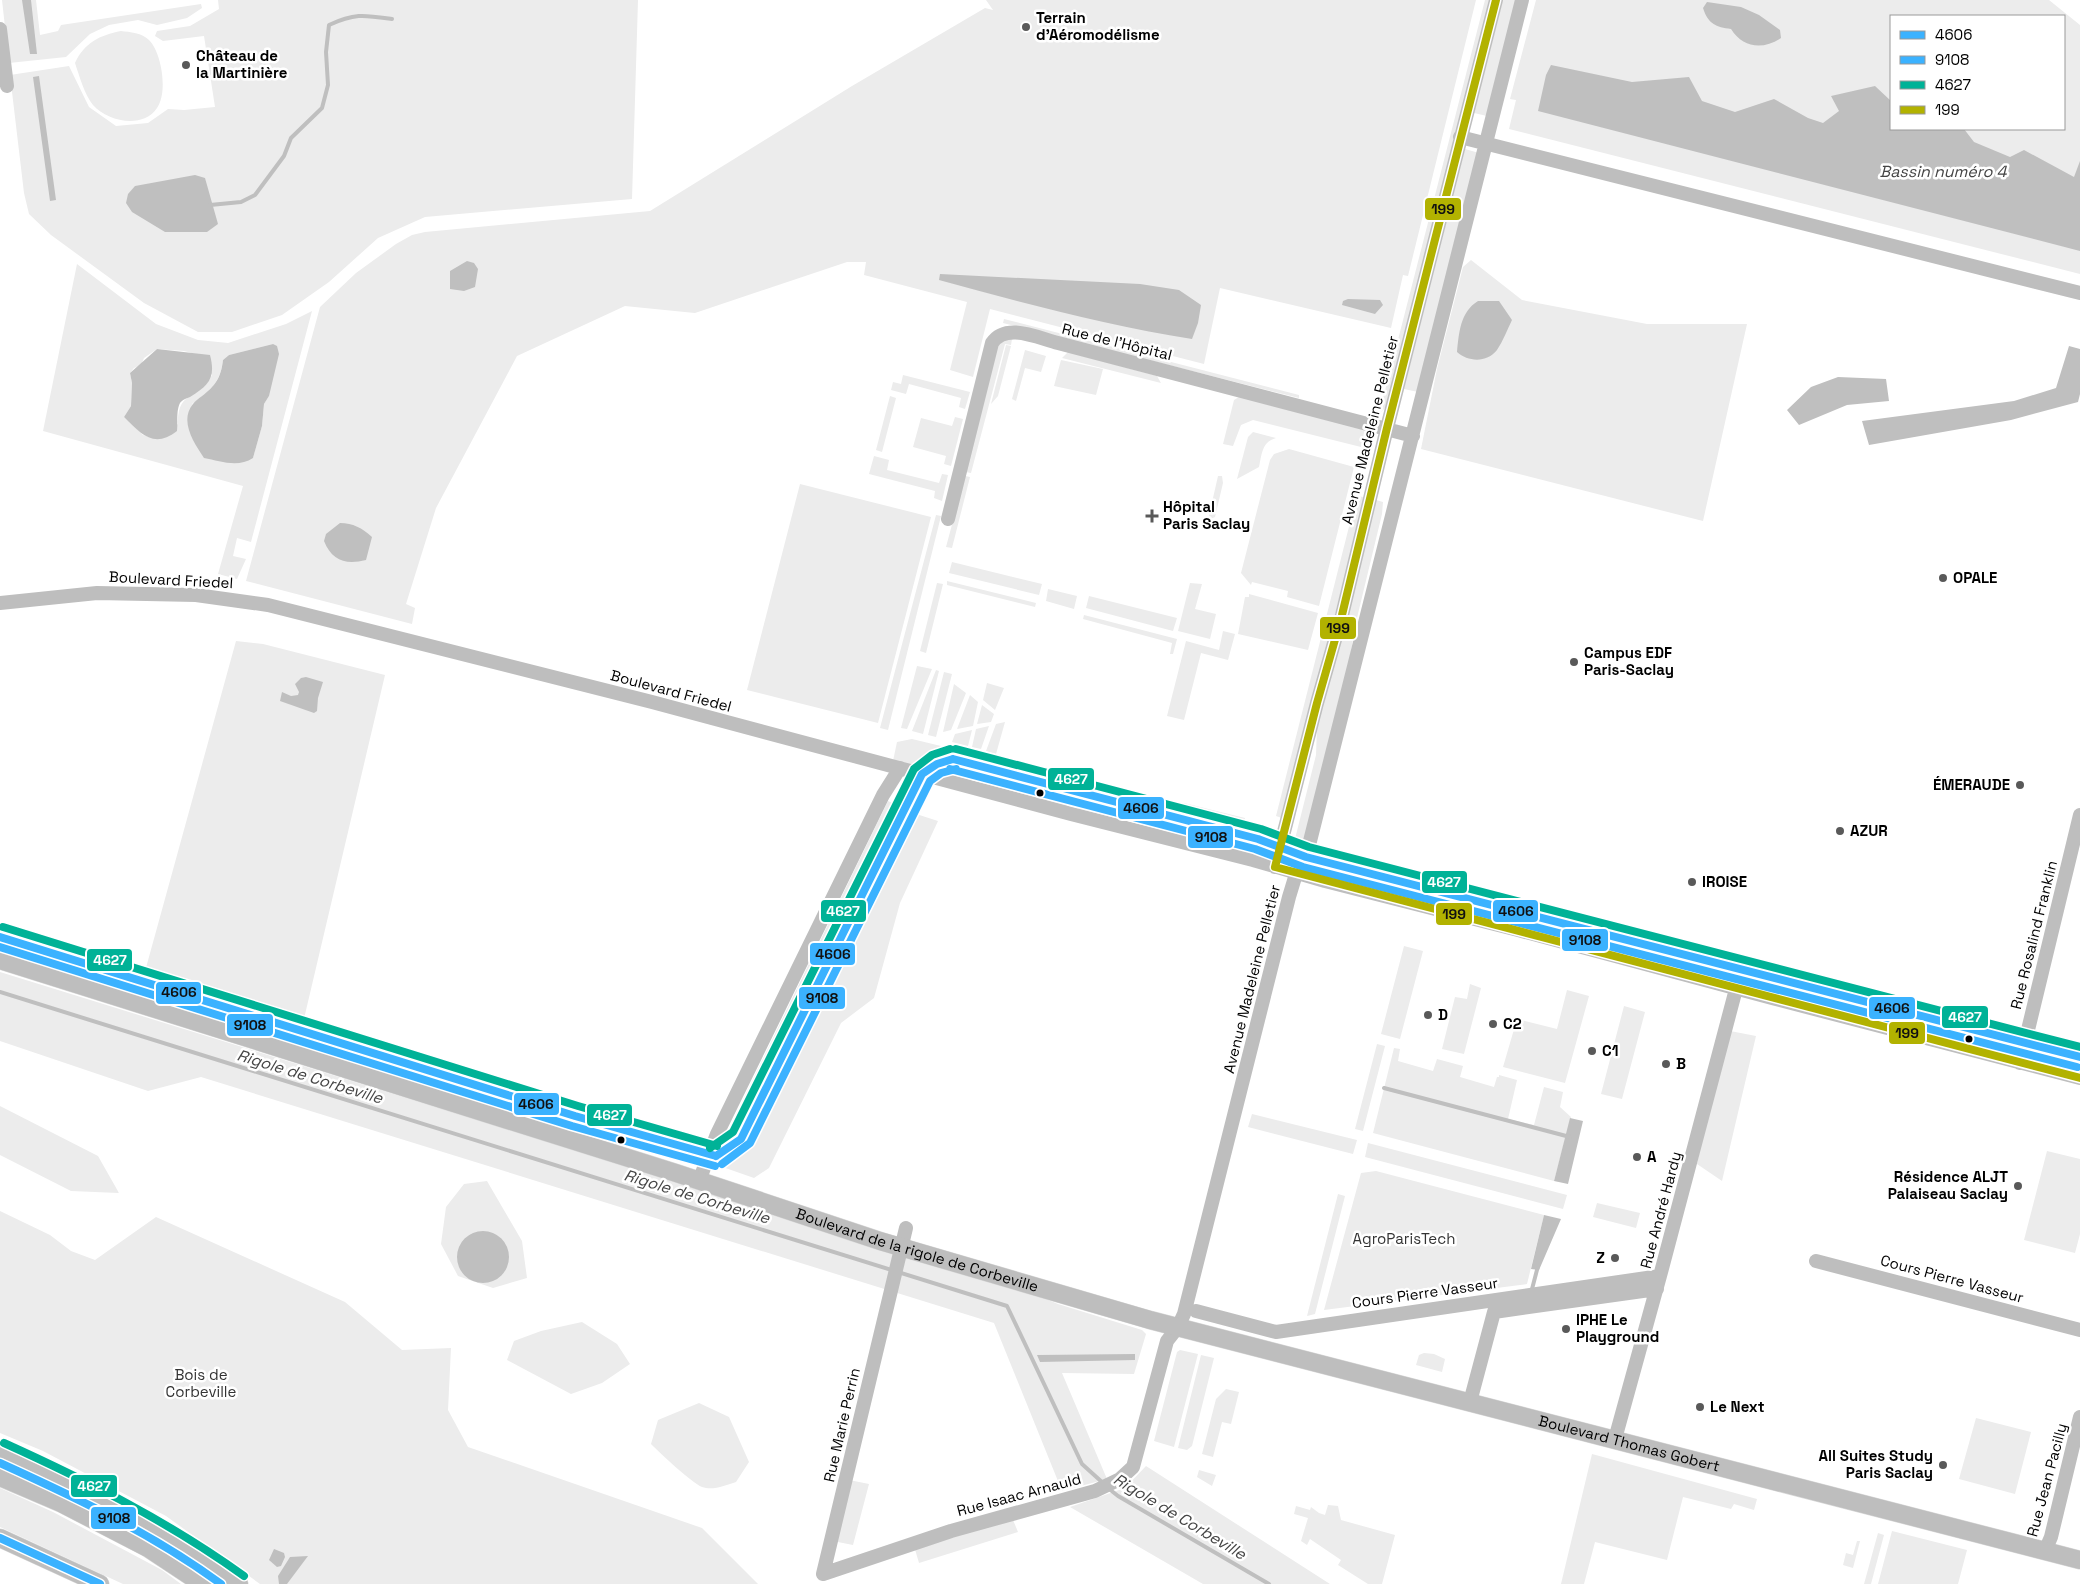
<svg xmlns="http://www.w3.org/2000/svg" width="2080" height="1584" font-family="'Space Grotesk',sans-serif">
  <style>
    .green { fill: #ececec; fill-rule: evenodd }
    .water { fill: #bfbfbf }
    .lines { fill: none; stroke-linecap: round; stroke-linejoin: round }
    .stream { stroke: #bfbfbf; stroke-width: 4 }
    .major-casing { stroke: #dbdbdb; stroke-width: 19 }
    .highway-casing { stroke: #dbdbdb; stroke-width: 21 }
    .minor { stroke: #bebebe; stroke-width: 14 }
    .major { stroke: #bebebe; stroke-width: 18 }
    .highway { stroke: #bebebe; stroke-width: 20 }
    .bus-1-casing { stroke: #fff; stroke-width: 11 }
    .bus-2-casing { stroke: #fff; stroke-width: 11 }
    .bus-3-casing { stroke: #fff; stroke-width: 11 }
    .bus-4-casing { stroke: #fff; stroke-width: 11 }
    .bus-1 { stroke: #3bb2ff; stroke-width: 8 }
    .bus-2 { stroke: #3bb2ff; stroke-width: 8 }
    .bus-3 { stroke: #00b297; stroke-width: 8 }
    .bus-4 { stroke: #b2b200; stroke-width: 8 }
    .poi-dot { fill: #595959; stroke: #fff; stroke-width: 2 }
    .bus-dot { fill: #000; stroke: #fff; stroke-width: 2 }
    .labels { text-anchor: middle; stroke-width: 5; stroke-linejoin: round; paint-order: stroke }
    .poi-label { font-size: 15px; font-weight: bold; fill: #000; stroke: #fff; text-anchor: start }
    .street-label { font-size: 15px; fill: #000; stroke: #fff }
    .park-label { font-size: 15px; fill: #333; stroke: #fff }
    .water-label { font-size: 16px; font-style: italic; fill: #444; stroke: #fff }
    .line-badge { stroke: #fff; stroke-width: 2 }
    .badge-label { font-size: 14px; text-anchor: middle; font-weight: bold; fill: #fff }
    .pale-badge-label { font-size: 14px; text-anchor: middle; font-weight: bold; fill: #111 }
  </style>
  <rect width="100%" height="100%" fill="#fff"/>
  <path class="green" d="M2,0H36L40,35L58,31L61,25L201,4L202,8L187,18L157,25L138,20L109,25L90,34L66,57L9,63Z
    M218,0H638L632,199L425,217L378,238L329,282L282,315L232,332H198L144,303L51,235L29,214L24,193L10,75L69,66L89,107L116,126L148,123L168,109L184,110L215,107L204,36L163,41L155,36L157,31L190,26L219,9Z
    M986,0H1476L1408,276L1403,275L1391,328L1220,288L1204,364L990,309L973,377L950,370L967,302L864,275L866,262H847L695,313L625,306L517,356L436,508L406,604L415,608L412,624L246,581L320,307L356,273L396,244L412,235L425,232L650,211L852,86L985,8L993,10Z
    M1485,0H1491L1388,405L1379,414Z
    M1503,0H1517L1487,116L1474,113Z
    M1536,0H2049L2080,25V274L1509,129L1516,100L1510,99ZM1891,16H2064V129H1891Z
    M121,31C130,32 142,33 149,40C162,53 168,93 157,108C143,129 108,122 93,105C85,96 79,75 75,63C84,43 100,35 121,31Z
    M1465,149L1479,153L1418,392L1404,389Z
    M1471,260L1522,300L1647,324H1747L1703,521L1421,449L1437,369L1463,267Z
    M77,264L156,324L198,340L228,343L286,324L312,311L251,542L237,538L233,556L246,559L237,579L218,574L243,486L43,431ZM273,344L269,396L264,404L262,426L253,458L192,404C210,390 220,384 223,360L229,355ZM157,349L184,351L200,355L212,375C200,400 177,389 178,424L156,439L143,435L124,417L131,406L132,383L130,373L134,368L141,365L144,358Z
    M1004,319L1299,395V398L1003,323Z
    M1012,339L1011,345L1005,344L971,473L966,472L997,346L1004,340Z
    M1006,345L1011,346L998,396L991,404Z
    M1025,350L1046,356L1041,372L1025,368L1016,401L1012,399Z
    M1068,352L1157,376L1161,383L1062,358Z
    M1061,360L1103,369L1096,395L1054,386Z
    M903,375L970,392L965,409L959,407L961,398L909,384L906,394L891,390L893,382L901,384Z
    M890,396L896,398L882,452L876,450Z
    M1239,397L1365,428L1361,447L1253,420L1241,425L1233,446L1223,444L1234,400Z
    M955,417L963,419L951,466L944,464L946,456L913,447L921,418L952,426Z
    M1253,432L1276,438C1262,442 1262,453 1259,467L1237,479L1248,437Z
    M1289,449L1354,467L1319,606L1287,597L1288,591L1252,582L1251,585L1241,573L1270,460L1274,454Z
    M874,456L889,460L887,470L939,483L942,474L948,475L942,501L934,498L935,491L869,474Z
    M965,476L970,477L952,548L946,547Z
    M1218,476H1222L1223,483L1215,517L1208,520Z
    M800,484L931,517L878,723L747,690Z
    M1357,495L1365,498L1282,818L1276,816Z
    M1376,500L1383,502L1382,514L1356,622L1349,663L1304,839L1299,844L1295,843V839L1316,755L1317,727Z
    M936,515L941,516L888,730L880,728Z
    M952,562L1042,584L1039,595L949,573Z
    M947,581L1036,603L1035,607L947,585Z
    M937,583L943,584L926,653L920,651Z
    M1190,583L1202,584L1195,609L1216,614L1210,639L1178,631Z
    M1048,589L1077,596L1074,609L1046,601Z
    M1249,594L1318,613L1308,650L1238,634L1245,597H1249Z
    M1089,596L1177,618L1173,631L1086,608Z
    M1084,615L1177,639L1173,654H1170L1172,643L1083,619Z
    M1223,631L1235,634L1228,660L1201,653L1184,720L1167,716L1186,641L1219,650Z
    M236,641L263,644L385,675L303,1023L144,975Z
    M917,666L932,669L907,729L901,728Z
    M936,670L939,671L923,734L912,731Z
    M944,672L952,674L936,737L928,735Z
    M987,683L1004,688L995,710L983,700Z
    M954,684L966,693L951,730L943,732Z
    M970,695L978,702L973,726L957,729Z
    M982,705L994,714L991,722L977,724Z
    M1005,722L996,754L986,751L996,724Z
    M989,726L981,749L972,747L976,729Z
    M972,730L968,746L952,742L955,734Z
    M912,739L970,753L969,756C946,751 936,754 916,767L893,761L897,742Z
    M960,770L972,772L970,781L941,774Z
    M979,779L1068,802L1067,807L978,784Z
    M1080,800L1245,843L1244,848L1122,816L1111,817L1078,809Z
    M888,801L897,805L737,1128L723,1141Z
    M1184,803L1245,818L1243,827L1182,811Z
    M910,812L938,821L900,903L874,998L841,1023L769,1168L754,1178L714,1164L729,1160L745,1146Z
    M1404,946L1423,951L1400,1039L1381,1034Z
    M0,972L1020,1288L1058,1304L1142,1330L1146,1334L1134,1374L1062,1373L1107,1479L1062,1491L994,1323L201,1077L148,1091L0,1041Z
    M1470,984L1481,988L1464,1054L1442,1049L1455,997L1467,999Z
    M1567,990L1589,996L1565,1083L1503,1067L1517,1019L1557,1029Z
    M1624,1006L1645,1012L1622,1099L1601,1094Z
    M1725,1030L1756,1036L1722,1181L1697,1164Z
    M1377,1044L1385,1046L1363,1131L1355,1129Z
    M1394,1048L1400,1049L1398,1061L1433,1071L1437,1059L1463,1066L1460,1077L1494,1087L1497,1077H1499V1075L1517,1080L1508,1119L1534,1125L1544,1087L1563,1092L1560,1107L1571,1117L1554,1181L1373,1133Z
    M0,1106L98,1156L119,1193L71,1191L0,1155Z
    M1252,1114L1357,1140L1353,1154L1248,1127Z
    M1368,1143L1567,1195L1563,1209L1365,1157Z
    M2047,1151L2080,1159V1234L2075,1253L2024,1240Z
    M1376,1171L1544,1215L1527,1284L1324,1310L1361,1173Z
    M487,1181L522,1241L527,1278L493,1288L458,1276L441,1244L446,1207L464,1184Z
    M1338,1194L1345,1196L1315,1314L1307,1316Z
    M1597,1203L1640,1213L1636,1228L1593,1217Z
    M0,1211L50,1235L71,1251L95,1260L156,1217L345,1302L402,1350L451,1348L448,1410L468,1447L702,1528L758,1584H260L166,1516L43,1451L0,1433Z
    M582,1322L617,1344L630,1364L602,1383L571,1394L507,1360L514,1341L541,1331Z
    M1180,1350L1198,1354L1174,1447L1154,1441L1177,1352Z
    M1424,1353L1434,1354L1445,1359L1442,1372L1416,1365L1419,1355Z
    M1201,1355L1214,1358L1192,1446L1187,1450L1178,1448Z
    M1226,1389L1239,1392L1231,1424L1222,1422L1213,1457L1202,1454L1216,1399Z
    M699,1403L729,1417L749,1462L736,1482C726,1485 713,1491 702,1487C692,1483 660,1453 651,1444L658,1420Z
    M1976,1418L2031,1432L2015,1494L1959,1479Z
    M1592,1454L1757,1499L1754,1510L1734,1504L1731,1509L1683,1497L1667,1560L1595,1542L1584,1584H1561Z
    M1146,1466L1330,1584H1203L1070,1507L1125,1488Z
    M1199,1470L1216,1475L1212,1486L1197,1477Z
    M849,1480L869,1484L853,1545L833,1541Z
    M0,1488L53,1512L162,1570L181,1584H123L0,1527Z
    M1328,1505L1338,1506L1341,1520L1395,1535L1382,1584H1368L1338,1565L1341,1560L1310,1539L1307,1545L1301,1541L1308,1518L1294,1514L1296,1506L1310,1510L1311,1507L1319,1513L1325,1515Z
    M1011,1515L1018,1532L919,1563L914,1546Z
    M1892,1531L1967,1550L1958,1584H1878Z
    M1878,1533L1884,1535L1871,1584H1864Z
    M1857,1541H1860L1853,1568L1843,1565L1846,1553L1853,1555Z"/>
  <path class="water" d="M22,0H31L37,54H30Z
    M1707,2L1741,7L1759,15L1780,30L1781,38C1763,50 1743,48 1731,29C1716,27 1708,24 1703,8Z
    M1551,65L1632,82L1689,77L1702,101L1735,112L1774,99L1808,118L1823,123L1839,111L1831,96L1875,86L1891,101V129H1964L1974,142L2010,157L2024,150L2074,177L2080,161V251L1538,111L1546,75Z
    M39,76L56,200L50,201L33,77Z
    M195,175L205,178L218,224L207,232H165L132,212L126,203L128,194L135,186Z
    M467,261L474,263L478,269L475,287L464,291L450,289V271Z
    M940,274L1140,284L1179,290L1201,305L1198,323L1192,339C1106,325 1023,303 939,280Z
    M1348,299L1380,300L1383,305L1375,314L1342,305L1343,301Z
    M1478,301H1499L1512,320C1507,330 1503,341 1497,350C1487,363 1468,362 1457,352C1459,333 1460,312 1478,301Z
    M273,344L277,346L279,354L269,396L264,404L262,426L253,458C238,468 220,461 204,458C194,443 179,421 193,404C195,401 199,398 202,396C215,386 221,378 223,360L229,355Z
    M2069,346L2080,349V394L2078,402L2011,420L1869,445L1862,421L2014,401L2056,388Z
    M157,349L210,355C216,378 209,385 190,397C187,398 182,400 180,403C176,411 178,422 177,431C154,449 141,434 124,417L131,406L132,383L130,373Z
    M1838,377L1886,379L1889,401L1847,405L1799,425L1787,410L1811,387Z
    M340,523C353,523 362,528 372,537L366,560C346,565 332,561 324,541L326,534Z
    M306,677L323,682L318,698L317,711L314,713L280,701L282,692L291,696L298,695L299,692L295,684L301,678Z
    M1570,1118L1583,1121L1568,1184L1554,1181Z
    M1544,1215L1561,1219L1539,1270L1531,1269Z
    M457 1257a26 26 0 1 1 52 0a26 26 0 1 1-52 0Z
    M1135,1354V1360L1040,1362L1037,1355Z
    M274,1549L284,1553L285,1557L281,1566L277,1567L269,1560Z
    M308,1556L287,1584H279L278,1576L290,1557Z"/>
  <g class="lines">
    <path class="stream" d="M210,205L241,202L255,195L284,156L291,138L322,108L328,85L326,52L329,25C355,13 364,15 392,19
      M0,992L1007,1306L1082,1464L1103,1483
      M1384,1088L1570,1137
      M1531,1293L1538,1266
      M1108,1488L1118,1496L1269,1584"/>
    <defs>
      <g id="major">
        <path id="s1" d="M0,960L676,1173L880,1241L1150,1320L2080,1560"/>
        <path d="M0,1538L100,1584"/>
      </g>
      <path id="highway" d="M0,1452C83,1489 166,1529 238,1584
        M0,1476L61,1502L148,1547L204,1584"/>
    </defs>
    <use href="#major" class="major-casing"/>
    <use href="#highway" class="highway-casing"/>
    <path class="minor" d="M0,29L7,86
      M1460,137L2080,293
      M948,519L992,343C1006,322 1038,338 1058,343L1413,436
      M0,603L97,593L196,595L268,605L652,702L1071,814L1253,860L1325,881L1518,930L1772,998L2080,1078
      M1275,867L1317,703L1342,615L1387,428L1496,0
      M2020,1063L2080,815
      M699,1181L717,1134L883,795L900,768
      M1816,1261L2080,1330
      M1196,1311L1276,1332L1660,1276
      M1470,1402L1494,1312L1657,1289
      M1615,1439L1660,1276L1736,989
      M2045,1551L2051,1537L2080,1417
      M823,1574L951,1531L1095,1491L1120,1479L1133,1467L1167,1341L1178,1327L1184,1314L1289,897L1296,874L1306,857L1522,0
      M823,1574L906,1228"/>
    <use href="#major" class="major"/>
    <use href="#highway" class="highway"/>
    <defs>
      <path id="bus-1" d="M953,759L1258,839L1306,857L2080,1057
        M0,937L575,1116L716,1156
        M716,1156L741,1139L922,774L937,764L953,759
        M0,1538L100,1584"/>
      <path id="bus-2" d="M950,769L1255,849L1303,867L2077,1067
        M0,947L572,1126L715,1166
        M722,1164L750,1143L930,781L941,773L956,769
        M0,1463C77,1498 153,1534 221,1584"/>
      <path id="bus-3" d="M956,749L1261,829L1309,847L2080,1047
        M3,927L578,1106L717,1146
        M710,1148L733,1132L914,769L932,755L950,749
        M4,1443C88,1481 169,1522 244,1576"/>
      <path id="bus-4" d="M1496,0L1387,428L1342,615L1317,703L1275,867L2080,1078"/>
    </defs>
    <use href="#bus-1" class="bus-1-casing"/>
    <use href="#bus-2" class="bus-2-casing"/>
    <use href="#bus-3" class="bus-3-casing"/>
    <use href="#bus-4" class="bus-4-casing"/>
    <use href="#bus-1" class="bus-1"/>
    <use href="#bus-2" class="bus-2"/>
    <use href="#bus-3" class="bus-3"/>
    <use href="#bus-4" class="bus-4"/>
  </g>
  <g class="poi-dot">
    <circle cx="1026" cy="27" r="5"/>
    <circle cx="186" cy="65" r="5"/>
    <path d="M1149.5 508.5h5v5h5v5h-5v5h-5v-5h-5v-5h5z"/>
    <circle cx="1943" cy="578" r="5"/>
    <circle cx="1574" cy="662" r="5"/>
    <circle cx="2020" cy="785" r="5"/>
    <circle cx="1840" cy="831" r="5"/>
    <circle cx="1692" cy="882" r="5"/>
    <circle cx="1428" cy="1015" r="5"/>
    <circle cx="1493" cy="1024" r="5"/>
    <circle cx="1592" cy="1051" r="5"/>
    <circle cx="1666" cy="1064" r="5"/>
    <circle cx="1637" cy="1157" r="5"/>
    <circle cx="2018" cy="1186" r="5"/>
    <circle cx="1615" cy="1258" r="5"/>
    <circle cx="1566" cy="1329" r="5"/>
    <circle cx="1700" cy="1407" r="5"/>
    <circle cx="1943" cy="1465" r="5"/>
  </g>
  <g class="bus-dot">
    <circle cx="1040" cy="793" r="4.5"/>
    <circle cx="1969" cy="1039" r="4.5"/>
    <circle cx="621" cy="1140" r="4.5"/>
  </g>
  <g class="labels">
    <g class="poi-label">
      <text x="1036" y="23">Terrain<tspan x="1036" dy="17">d'Aéromodélisme</tspan></text>
      <text x="196" y="61">Château de<tspan x="196" dy="17">la Martinière</tspan></text>
      <text x="1163" y="512">Hôpital<tspan x="1163" dy="17">Paris Saclay</tspan></text>
      <text x="1953" y="583">OPALE</text>
      <text x="1584" y="658">Campus EDF<tspan x="1584" dy="17">Paris-Saclay</tspan></text>
      <text x="2010" y="790" text-anchor="end">ÉMERAUDE</text>
      <text x="1850" y="836">AZUR</text>
      <text x="1702" y="887">IROISE</text>
      <text x="1438" y="1020">D</text>
      <text x="1503" y="1029">C2</text>
      <text x="1602" y="1056">C1</text>
      <text x="1676" y="1069">B</text>
      <text x="1647" y="1162">A</text>
      <text x="2008" y="1182" text-anchor="end">Résidence ALJT<tspan x="2008" dy="17">Palaiseau Saclay</tspan></text>
      <text x="1605" y="1263" text-anchor="end">Z</text>
      <text x="1576" y="1325">IPHE Le<tspan x="1576" dy="17">Playground</tspan></text>
      <text x="1710" y="1412">Le Next</text>
      <text x="1933" y="1461" text-anchor="end">All Suites Study<tspan x="1933" dy="17">Paris Saclay</tspan></text>
    </g>
    <g class="street-label">
      <text transform="translate(1117 342) rotate(14)" y="5">Rue de l'Hôpital</text>
      <text transform="translate(1370 430) rotate(-76)" y="5">Avenue Madeleine Pelletier</text>
      <text transform="translate(171 580) rotate(3)" y="5">Boulevard Friedel</text>
      <text transform="translate(671 691) rotate(15)" y="5">Boulevard Friedel</text>
      <text transform="translate(2034 935) rotate(-76)" y="5">Rue Rosalind Franklin</text>
      <text transform="translate(1252 979) rotate(-76)" y="5">Avenue Madeleine Pelletier</text>
      <text transform="translate(1661 1210) rotate(-75)" y="5">Rue André Hardy</text>
      <text dy="5" stroke="none"><textPath href="#s1" startOffset="962">Boulevard de la rigole de Corbeville</textPath></text>
      <text transform="translate(1952 1279) rotate(15)" y="5">Cours Pierre Vasseur</text>
      <text transform="translate(1425 1293) rotate(-8)" y="5">Cours Pierre Vasseur</text>
      <text transform="translate(842 1425) rotate(-77)" y="5">Rue Marie Perrin</text>
      <text dy="5" stroke="none"><textPath href="#s1" startOffset="1700">Boulevard Thomas Gobert</textPath></text>
      <text transform="translate(2047 1480) rotate(-75)" y="5">Rue Jean Pacilly</text>
      <text transform="translate(1019 1495) rotate(-15)" y="5">Rue Isaac Arnauld</text>
    </g>
    <g class="park-label">
      <text x="1404" y="1244">AgroParisTech</text>
      <text x="201" y="1380">Bois de<tspan x="201" dy="17">Corbeville</tspan></text>
    </g>
    <g class="water-label">
      <text x="1943" y="177">Bassin numéro 4</text>
      <text transform="translate(310 1076) rotate(17)" y="6">Rigole de Corbeville</text>
      <text transform="translate(697 1196) rotate(17)" y="6">Rigole de Corbeville</text>
      <text transform="translate(1180 1516) rotate(31)" y="6">Rigole de Corbeville</text>
    </g>
  </g>
  <g class="line-badge">
    <rect x="1424" y="197" width="38" height="24" rx="5" fill="#b2b200"/>
    <rect x="1319" y="616" width="38" height="24" rx="5" fill="#b2b200"/>
    <rect x="1047" y="767" width="48" height="24" rx="5" fill="#00b297"/>
    <rect x="1117" y="796" width="48" height="24" rx="5" fill="#3bb2ff"/>
    <rect x="1187" y="825" width="47" height="24" rx="5" fill="#3bb2ff"/>
    <rect x="1421" y="870" width="47" height="24" rx="5" fill="#00b297"/>
    <rect x="820" y="899" width="47" height="24" rx="5" fill="#00b297"/>
    <rect x="1492" y="899" width="47" height="24" rx="5" fill="#3bb2ff"/>
    <rect x="1435" y="902" width="38" height="24" rx="5" fill="#b2b200"/>
    <rect x="1561" y="928" width="48" height="24" rx="5" fill="#3bb2ff"/>
    <rect x="809" y="942" width="47" height="24" rx="5" fill="#3bb2ff"/>
    <rect x="86" y="948" width="47" height="24" rx="5" fill="#00b297"/>
    <rect x="155" y="981" width="47" height="24" rx="5" fill="#3bb2ff"/>
    <rect x="798" y="986" width="48" height="24" rx="5" fill="#3bb2ff"/>
    <rect x="1868" y="996" width="48" height="24" rx="5" fill="#3bb2ff"/>
    <rect x="1941" y="1005" width="48" height="24" rx="5" fill="#00b297"/>
    <rect x="226" y="1013" width="48" height="24" rx="5" fill="#3bb2ff"/>
    <rect x="1888" y="1021" width="38" height="24" rx="5" fill="#b2b200"/>
    <rect x="513" y="1092" width="47" height="24" rx="5" fill="#3bb2ff"/>
    <rect x="586" y="1103" width="47" height="24" rx="5" fill="#00b297"/>
    <rect x="70" y="1474" width="48" height="24" rx="5" fill="#00b297"/>
    <rect x="90" y="1506" width="47" height="24" rx="5" fill="#3bb2ff"/>
  </g>
  <g class="badge-label">
    <text x="1071" y="784">4627</text>
    <text x="1444" y="887">4627</text>
    <text x="843" y="916">4627</text>
    <text x="110" y="965">4627</text>
    <text x="1965" y="1022">4627</text>
    <text x="610" y="1120">4627</text>
    <text x="94" y="1491">4627</text>
  </g>
  <g class="pale-badge-label">
    <text x="1443" y="214">199</text>
    <text x="1338" y="633">199</text>
    <text x="1141" y="813">4606</text>
    <text x="1211" y="842">9108</text>
    <text x="1516" y="916">4606</text>
    <text x="1454" y="919">199</text>
    <text x="1585" y="945">9108</text>
    <text x="833" y="959">4606</text>
    <text x="179" y="997">4606</text>
    <text x="822" y="1003">9108</text>
    <text x="1892" y="1013">4606</text>
    <text x="250" y="1030">9108</text>
    <text x="1907" y="1038">199</text>
    <text x="536" y="1109">4606</text>
    <text x="114" y="1523">9108</text>
  </g>
  <rect x="1890" y="15" width="175" height="115" fill="#ffffff" stroke="#999999"/>
  <rect x="1900" y="31" width="25" height="8" fill="#3bb2ff" stroke="#999999"/>
  <text x="1935" y="40" font-size="15" fill="#000000">4606</text>
  <rect x="1900" y="56" width="25" height="8" fill="#3bb2ff" stroke="#999999"/>
  <text x="1935" y="65" font-size="15" fill="#000000">9108</text>
  <rect x="1900" y="81" width="25" height="8" fill="#00b297" stroke="#999999"/>
  <text x="1935" y="90" font-size="15" fill="#000000">4627</text>
  <rect x="1900" y="106" width="25" height="8" fill="#b2b200" stroke="#999999"/>
  <text x="1935" y="115" font-size="15" fill="#000000">199</text>
</svg>
